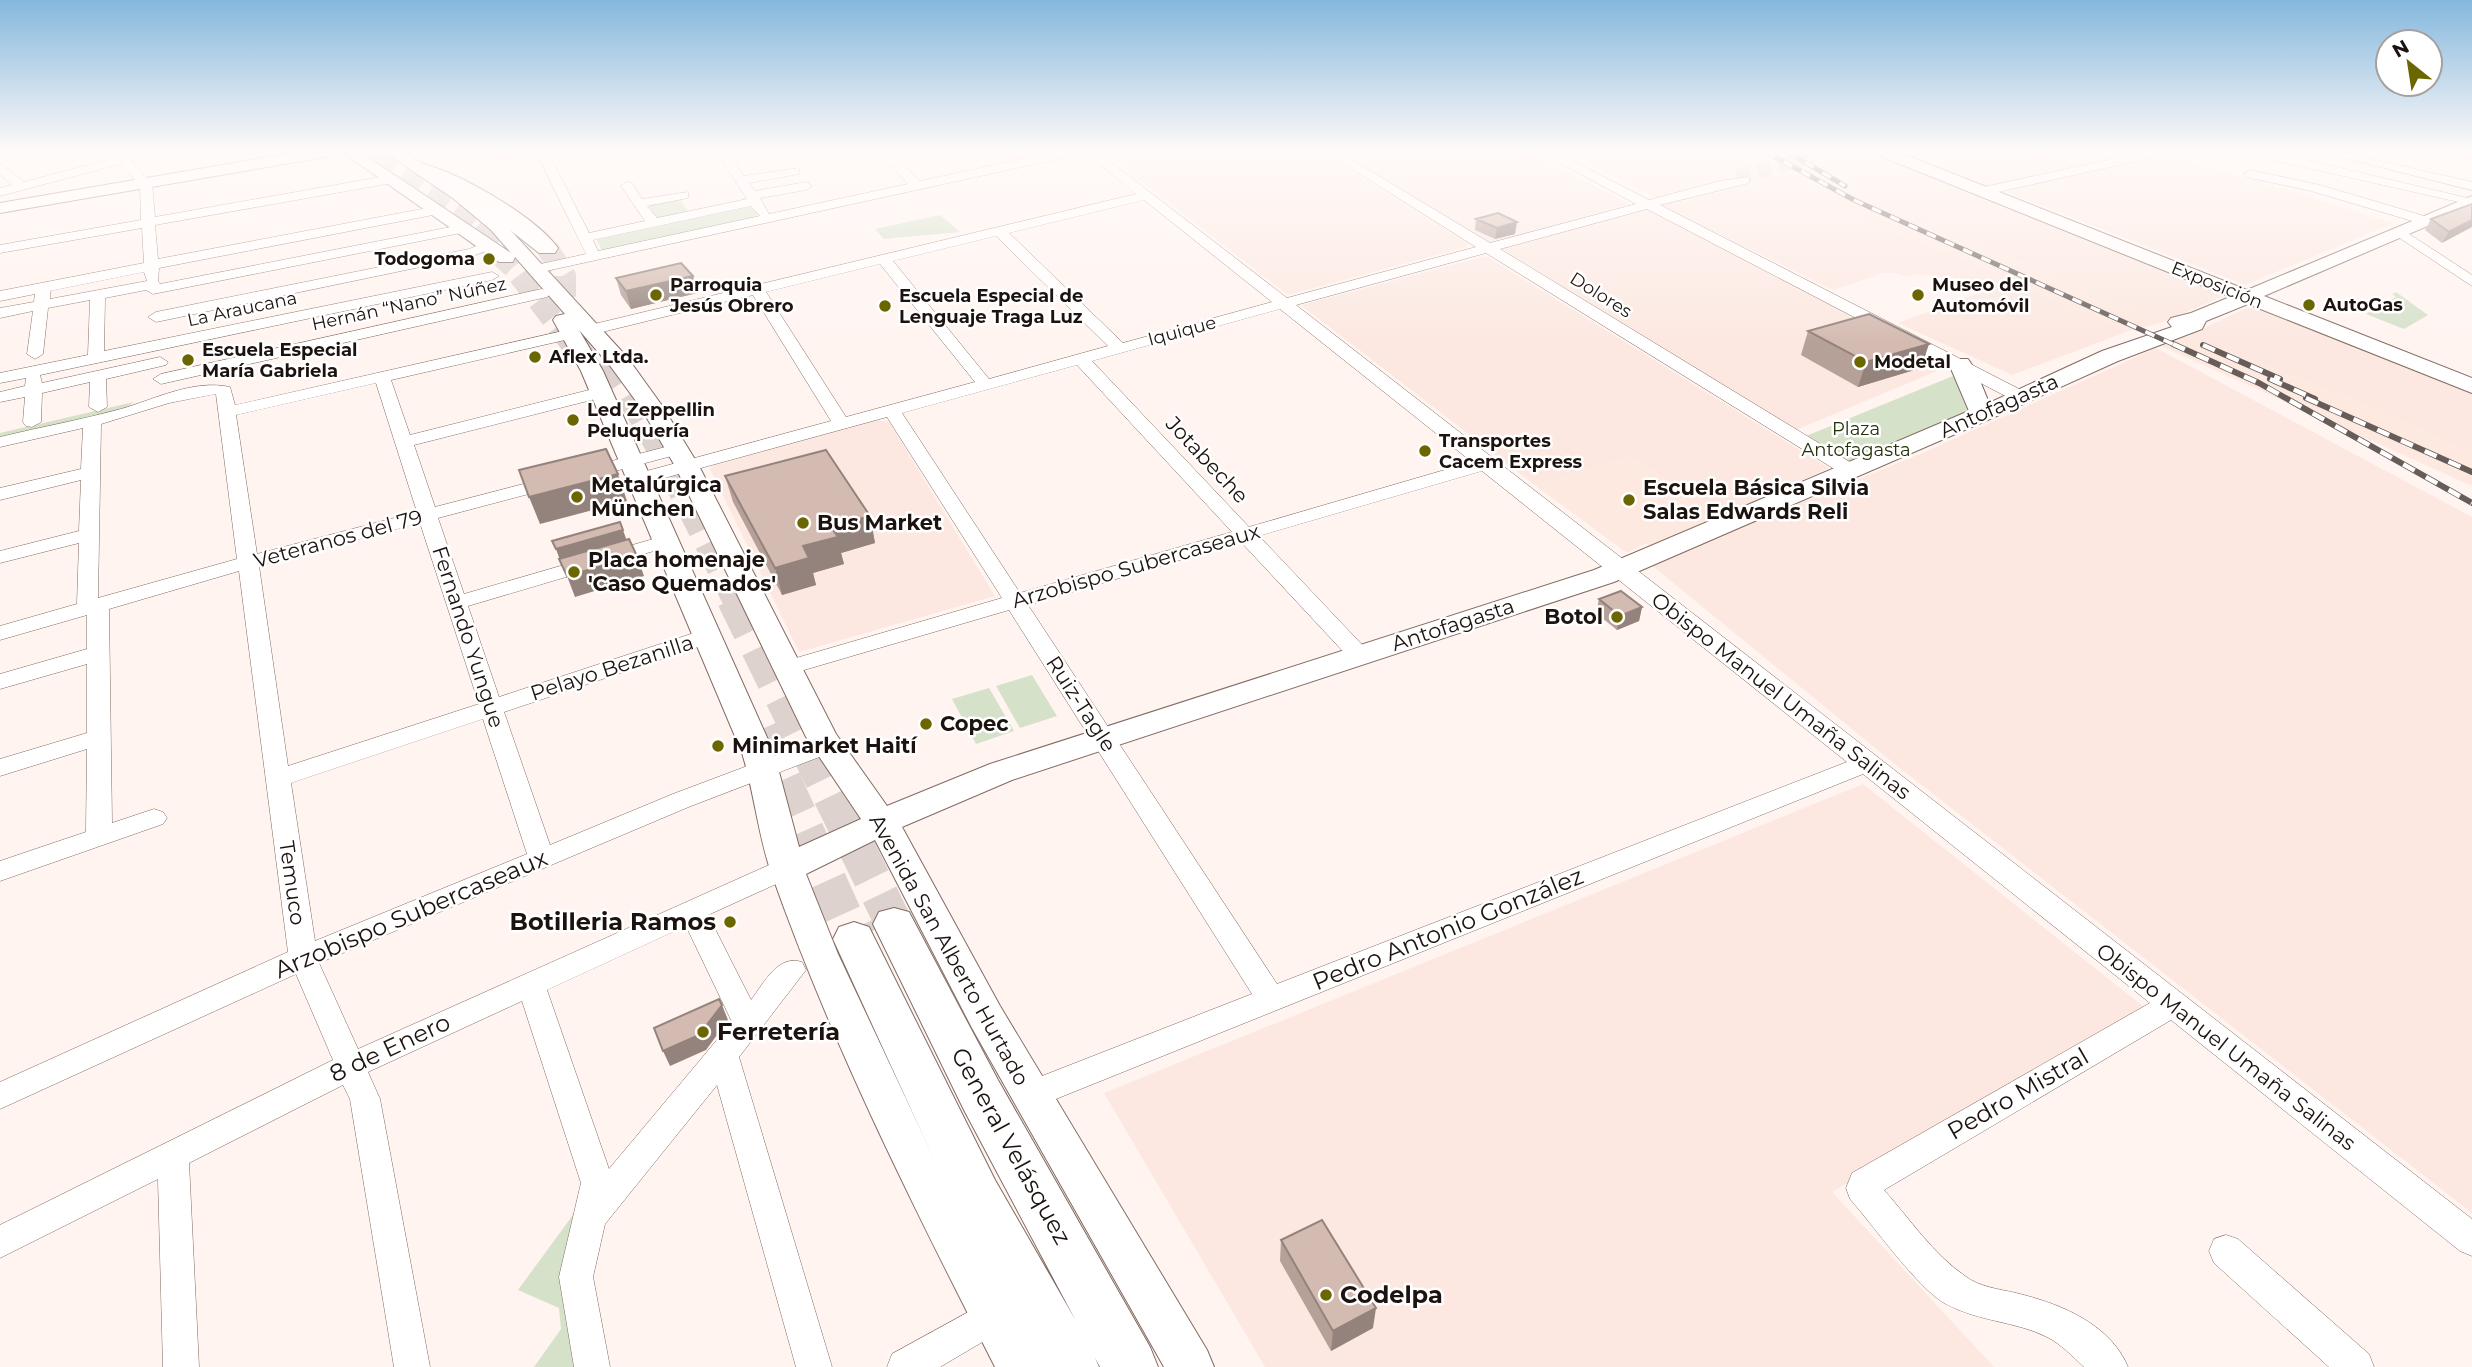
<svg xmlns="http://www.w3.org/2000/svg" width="2472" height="1367" font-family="Montserrat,sans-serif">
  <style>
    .built { fill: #fde9e0 }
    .industrial { fill: #fce8e1 }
    .green { fill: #d6e1ca }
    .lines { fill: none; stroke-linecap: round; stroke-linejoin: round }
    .minor-tunnel { stroke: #ddd2ce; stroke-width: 14; stroke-dasharray: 14 7; stroke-linecap: butt }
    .highway-tunnel-far3 { stroke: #ddd2ce; stroke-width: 22; stroke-dasharray: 22 10; stroke-linecap: butt }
    .highway-tunnel-far2 { stroke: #ddd2ce; stroke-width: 28; stroke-dasharray: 28 14; stroke-linecap: butt }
    .highway-tunnel-far1 { stroke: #ddd2ce; stroke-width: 37; stroke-dasharray: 37 18; stroke-linecap: butt }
    .highway-tunnel { stroke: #ddd2ce; stroke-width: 49; stroke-dasharray: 49 24; stroke-linecap: butt }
    .minor-casing { stroke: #826b62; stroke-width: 1 }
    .major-casing { stroke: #826b62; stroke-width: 2 }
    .highway-casing { stroke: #826b62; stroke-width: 2 }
    .minor { fill: #fff; fill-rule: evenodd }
    .major { fill: #fff; fill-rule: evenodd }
    .highway { fill: #fff; fill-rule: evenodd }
    .rail-far1-casing { stroke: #665d59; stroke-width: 5 }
    .rail-casing { stroke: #665d59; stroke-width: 6 }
    .rail-far1 { stroke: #fff; stroke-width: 3.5; stroke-dasharray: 10; stroke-linecap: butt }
    .rail { stroke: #fff; stroke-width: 4.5; stroke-dasharray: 13; stroke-linecap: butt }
    .wall { fill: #b6a198 }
    .shaded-wall { fill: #94837c }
    .building { fill: #d4bbb1; stroke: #94837c; stroke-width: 2 }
    .poi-dot { fill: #6b6600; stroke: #fff; stroke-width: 2.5 }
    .labels { text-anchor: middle; stroke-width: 5; stroke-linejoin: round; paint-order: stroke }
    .far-poi-label { font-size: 18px; font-weight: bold; fill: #1c1310; stroke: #fff; text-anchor: start }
    .far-street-label { font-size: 18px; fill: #1c1310; stroke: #fff }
    .far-park-label { font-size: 18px; fill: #213007; stroke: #fff }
    .street-label { font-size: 21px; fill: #1c1310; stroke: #fff }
    .poi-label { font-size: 21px; font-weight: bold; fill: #1c1310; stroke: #fff; text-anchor: start }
    .near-street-label { font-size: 24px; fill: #1c1310; stroke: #fff }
    .near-poi-label { font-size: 24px; font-weight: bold; fill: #1c1310; stroke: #fff; text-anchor: start }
  </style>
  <rect width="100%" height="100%" fill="#fff4f0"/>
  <path class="built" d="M1564,152H1823L1803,158L1899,208L2161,323L2129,331L1930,245L1737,179L1658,198Z
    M2188,336L2355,400L2472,453V486L2159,345Z
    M1630,457L1725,515L1653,548L1646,543L1627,553L1536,486Z"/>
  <path class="industrial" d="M1104,152H1319L1468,243L1466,247L1288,295Z
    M1341,152H1527L1630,204L1490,243Z
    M1859,152H1875L2226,295L2161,323L1899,208L1814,164Z
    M1897,152H2151L1987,188Z
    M2162,155L2234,174L2394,223L2245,285L2003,190Z
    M1749,183L1930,245L2129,331L2012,375L1898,323L1995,287L1935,276L1917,274L1906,277L1895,273H1883L1833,290L1660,205Z
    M1649,209L1775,274L1944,368L1796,430L1501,248Z
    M1486,256L1829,468L1725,515L1630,457L1536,486L1301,305Z
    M2256,303L2472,391V453L2355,400L2188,336Z
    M2156,348L2472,517V1213L1896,765L1650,564L1925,452Z
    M876,420L889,422L995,596L799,652L710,469L716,463Z
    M1863,784L2145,1008L1832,1192L1994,1367H1265L1104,1093Z"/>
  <path class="green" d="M679,197L689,213L658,219L646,203Z
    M752,206L760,218L602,250L595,237Z
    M940,215L960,232L884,239L875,229Z
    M2396,292L2428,315L2404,329L2366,314L2396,297L2392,294Z
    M1953,376L1969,414L1852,465L1806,436Z
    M134,402L121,411L0,438V433Z
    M1032,675L1057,716L1020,728L996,686Z
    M989,688L1014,731L976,744L952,699Z
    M581,1204L591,1367H534L561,1329L559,1308L518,1290Z"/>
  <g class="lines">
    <path class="minor-tunnel" d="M1737,177L1806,159"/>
    <path class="highway-tunnel-far3" d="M379,152L502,237
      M473,231L513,267L573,346
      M547,248L565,276V302"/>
    <path class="highway-tunnel-far2" d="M572,344L582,358
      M607,359C658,435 696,518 736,599"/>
    <path class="highway-tunnel-far1" d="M735,598L894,924
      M760,730L851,932"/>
    <path class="highway-tunnel" d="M850,930L854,939"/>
    <defs>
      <path id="minor" d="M110,152H123L126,155L157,152L131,161L152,184L155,217L392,175L398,179L392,183L155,225L158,259L438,206L445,210L438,214L159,268L158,281L160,284L466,224L473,228L466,232L153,294L146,290L105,298L104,351L492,272L499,276L492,280L40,375L42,383L160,357L168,362L166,365L106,379L107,407L98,412L89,407L90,382L42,393L41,422L32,427L26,426L23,422L25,397L0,402V392L25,386L26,378L0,383V373L88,355L90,300L48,308L43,354L35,359L27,354L33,311L0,318V308L34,302L35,294L0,301V291L144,263L142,228L0,253V245L141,220L140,185L120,164L0,196V188L12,185L0,174V163L24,182L115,158ZM144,272L147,281L50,299V291Z
        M536,152H548L589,233L645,221L621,186L627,182L632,183L642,199L688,192V198L647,206L657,218L747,199L716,152H728L744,176L799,168V174L749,183L755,191L806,182L812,186L806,190L760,198L769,214L908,184L878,152H891L920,181L1056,152H1078L1072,156L537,273L532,272L530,269L532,266L586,254ZM751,206L760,216L598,251L593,240Z
        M1085,152H1098L1287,298L1476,247L1325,152H1339L1490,243L1636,204L1540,152H1555L1649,200L1720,181L1749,177V183L1660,205L2027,393L2030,397L2027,401H2015L1647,209L1500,249L1858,467L1860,471L1858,475H1844L1486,253L1296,305L2472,1219V1256L2460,1251L2171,1020L1884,1190C1909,1218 1933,1254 1965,1276C1979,1287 1999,1289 2016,1293C2058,1303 2110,1323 2128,1367H2084C2072,1356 2061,1344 2047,1337C2016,1321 1978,1322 1944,1303C1917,1287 1873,1225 1850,1199L1846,1188L1852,1173L2150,1003L1863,774L1041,1105L1030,1108L1019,1105L1015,1095L1019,1085L1252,994L1009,610L787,675L779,673L776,668L779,663L1002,598L887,417L646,483H632L630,479L632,475L831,421L753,295L590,335L582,330L590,325L1136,194ZM1144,200L1272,302L1123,343L1009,233ZM996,236L1108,346L989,379L893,261ZM880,264L975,382L846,417L766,292ZM1280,309L1472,462L1249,527L1092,361ZM1077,365L1232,532L1020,593L902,413ZM1482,471L1847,762L1277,984L1028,605L1241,542L1351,660H1367L1370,655L1367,650L1259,536Z
        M1823,152H1846L1806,163L1800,159Z
        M2145,152H2166L2160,156L1984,195L1977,191L1984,187Z
        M2320,152H2341L2472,182V190Z
        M2276,153L2472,199V205L2272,160V154Z
        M2250,170L2320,185L2431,218L2433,221L2426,225L2311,191L2246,177L2244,174Z
        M2400,228L2472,275V286L2395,235L2393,232Z
        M489,241L496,245L494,248L473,256L156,322L148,317L156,312L469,249Z
        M542,289L547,291L550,294L547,297L161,384L153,379L161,374Z
        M572,329L580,334L578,337L391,380L410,435L601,387L609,392L607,396L414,445L435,507L677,444L686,449L683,453L438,518L464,594L660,537H674L677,541L674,545L468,606L499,697L700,631H716L719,636L716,641L504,712L550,845L673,794L819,739L827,737L835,739L839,745L835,751L691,806L319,963L358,1049L778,861L787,858L796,861L800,868L796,875L708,915L751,1000C764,983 778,954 802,962L806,970L739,1057L832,1367H796L717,1085L605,1224L593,1277L610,1367H574L559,1277L581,1183L522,1001L368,1072L380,1099L430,1367H394L350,1099L343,1085L189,1163L199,1367H163L158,1179L0,1258V1225L333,1060L296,974L0,1109V1082L288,952L239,571L109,609L112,823L154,809L163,812L167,818L163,824L0,881V861L86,832L87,749L0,776V759L87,733V664L0,689V674L87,649V615L0,640V626L77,604L79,543L0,563V551L79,531L81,480L0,500V488L81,469L83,428L0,447V437C40,427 81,420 121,409C155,399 194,379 230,387L235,405ZM376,383L417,512L257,554L236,415ZM216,394L237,559L98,598L101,424L169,403ZM420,523L479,704L288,766L259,566ZM483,719L527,854L315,941L291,783ZM686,926L732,1022L609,1169L547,990Z
        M2226,1235L2238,1239L2369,1354L2374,1367H2329L2214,1263L2209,1251L2214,1239Z
        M994,1298L1006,1304L1012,1316L1006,1328L940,1367H887L892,1354Z"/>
      <path id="major" d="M298,152H333L325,157L0,213V203Z
        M342,152H360L511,253L491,230L454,199L385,152H404L466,191L503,222L627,357L663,407L699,466L836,734L887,806L990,764L1594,570L1969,411L1949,364L1952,359H1968L1976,371L1989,403L2102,351L2172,327L2168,322L2171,318L2191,313L2230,297L1878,155L1876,152H1898L2247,290L2472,196V207L2264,296L2472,378V393L2248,304L2206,321L2202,329L2118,361L1990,419L1614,582L1012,780L902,827L1000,1006L1207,1350L1214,1367H1164L972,1028L875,840L806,874L838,954L939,1169L1044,1367H995C913,1206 831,1043 771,872C758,835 754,791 742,753L581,371L553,320L556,316L565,314L515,257L513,262H499ZM579,330L611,367L641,408L675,466L806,737L861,819L799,847L774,753L603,371Z"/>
      <path id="highway" d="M423,164C460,173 536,217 558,248L555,253H539L481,207L450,188L416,174L413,170Z
        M894,908L909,912L998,1080L1150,1347L1158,1367H1100L1095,1358L1099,1367H1041L959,1214L833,939L839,927L854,922L869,927L995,1180L1076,1321L964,1110L873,924L879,912Z"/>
    </defs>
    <use href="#minor" class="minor-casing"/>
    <use href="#major" class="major-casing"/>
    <use href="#highway" class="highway-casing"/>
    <use href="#minor" class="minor"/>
    <use href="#major" class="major"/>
    <use href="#highway" class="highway"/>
    <defs>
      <path id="rail-far1" d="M1766,152L1854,200L2177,346
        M1788,152L1845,186"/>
      <path id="rail" d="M2173,344L2259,383L2472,503
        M2203,345L2280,379
        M2270,379L2315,399
        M2306,398L2472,472"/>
    </defs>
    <use href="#rail-far1" class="rail-far1-casing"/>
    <use href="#rail" class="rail-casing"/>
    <use href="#rail-far1" class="rail-far1"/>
    <use href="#rail" class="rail"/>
  </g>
  <path class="wall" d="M2472,204L2442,243L2425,230L2431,219Z
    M1476,219L1515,234L1495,239L1475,230Z
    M693,276L697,293L631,309L621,295L616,278Z
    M1808,331L1921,368L1858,387L1801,355Z
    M725,476L870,516L875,543L841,553L844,564L813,573L816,585L782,595L733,502Z
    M1599,599L1642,607L1639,621L1617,630L1596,613Z
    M1281,1240L1373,1328L1331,1351L1280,1261Z"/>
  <path class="shaded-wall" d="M2472,220V227L2442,243L2449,232Z
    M1517,222L1515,234L1495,239L1497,228Z
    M693,276L697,293L631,309L626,291Z
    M1929,344L1921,368L1858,387L1866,362Z
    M618,474L627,501L540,524L529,497Z
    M870,516L875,543L841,553L844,564L813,573L816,585L782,595L775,568L831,527Z
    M623,530L628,544L561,563L556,549Z
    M637,556L644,576L575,597L567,576Z
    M1642,607L1639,621L1617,630L1620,616Z
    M722,1005L728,1020L706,1050L670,1066L663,1051Z
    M1376,1308L1373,1328L1331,1351L1333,1331Z"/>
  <path class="building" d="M2472,204V220L2449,232L2431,219Z
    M1498,213L1517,222L1497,228L1476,219Z
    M681,263L693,276L626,291L616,278Z
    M1869,314L1929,344L1866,362L1808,331Z
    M606,449L618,474L529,497L519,470Z
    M826,450L870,516L831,527L838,537L803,546L809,558L775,568L725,476Z
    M620,522L623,530L556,549L552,541Z
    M629,539L637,556L567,576L559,559Z
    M1621,591L1642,607L1620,616L1599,599Z
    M719,999L722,1005L699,1035L663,1051L654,1028Z
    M1322,1220L1376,1308L1333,1331L1281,1240Z"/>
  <linearGradient id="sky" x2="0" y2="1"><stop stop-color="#85b8dd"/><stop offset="0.44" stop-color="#fffaf8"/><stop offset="1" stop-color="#fffaf8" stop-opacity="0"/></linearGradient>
  <rect width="2472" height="343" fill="url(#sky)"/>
  <g class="poi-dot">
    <circle cx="489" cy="259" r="7"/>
    <circle cx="656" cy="295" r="7"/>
    <circle cx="1918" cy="295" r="7"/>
    <circle cx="2309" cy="305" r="7"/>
    <circle cx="885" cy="306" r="7"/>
    <circle cx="535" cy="357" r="7"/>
    <circle cx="188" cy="360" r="7"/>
    <circle cx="1860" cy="362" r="7"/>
    <circle cx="573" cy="420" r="7"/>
    <circle cx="1425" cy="451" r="7"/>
    <circle cx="577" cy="497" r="7"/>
    <circle cx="1629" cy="500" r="7"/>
    <circle cx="803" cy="523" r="7"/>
    <circle cx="574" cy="572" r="7"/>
    <circle cx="1617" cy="617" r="7"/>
    <circle cx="926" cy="724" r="7"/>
    <circle cx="718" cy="746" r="7"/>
    <circle cx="730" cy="922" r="7"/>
    <circle cx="703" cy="1032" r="7"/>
    <circle cx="1326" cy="1295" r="7"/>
  </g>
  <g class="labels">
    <g class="far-poi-label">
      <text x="475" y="265" text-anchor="end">Todogoma</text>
      <text x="670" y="291">Parroquia<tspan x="670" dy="21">Jesús Obrero</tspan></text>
      <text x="1932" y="291">Museo del<tspan x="1932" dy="21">Automóvil</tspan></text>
      <text x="899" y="302">Escuela Especial de<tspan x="899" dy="21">Lenguaje Traga Luz</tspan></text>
      <text x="2323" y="311">AutoGas</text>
      <text x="202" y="356">Escuela Especial<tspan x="202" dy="21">María Gabriela</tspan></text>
      <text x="549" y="363">Aflex Ltda.</text>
      <text x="1874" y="368">Modetal</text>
      <text x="587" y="416">Led Zeppellin<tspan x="587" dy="21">Peluquería</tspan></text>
      <text x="1439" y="447">Transportes<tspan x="1439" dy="21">Cacem Express</tspan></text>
    </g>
    <g class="far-street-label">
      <text transform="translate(2217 285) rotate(22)" y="6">Exposición</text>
      <text transform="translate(1601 295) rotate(32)" y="6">Dolores</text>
      <text transform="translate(409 304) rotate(-12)" y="6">Hernán “Nano” Núñez</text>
      <text transform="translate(242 309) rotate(-12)" y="6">La Araucana</text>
      <text transform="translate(1182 331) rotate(-15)" y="6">Iquique</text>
    </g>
    <g class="far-park-label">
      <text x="1856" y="435">Plaza<tspan x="1856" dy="21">Antofagasta</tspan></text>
    </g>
    <g class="street-label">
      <text transform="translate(1999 406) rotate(-24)" y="7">Antofagasta</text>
      <text transform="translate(1207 460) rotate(47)" y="7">Jotabeche</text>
      <text transform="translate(338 539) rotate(-15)" y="7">Veteranos del 79</text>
      <text transform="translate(1136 566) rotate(-16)" y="7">Arzobispo Subercaseaux</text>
      <text transform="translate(1453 625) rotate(-18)" y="7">Antofagasta</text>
      <text transform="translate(468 637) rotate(72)" y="7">Fernando Yungue</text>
      <text transform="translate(612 668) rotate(-18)" y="7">Pelayo Bezanilla</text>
      <text transform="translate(1781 696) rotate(38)" y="7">Obispo Manuel Umaña Salinas</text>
      <text transform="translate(1081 704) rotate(57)" y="7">Ruiz-Tagle</text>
      <text transform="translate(292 883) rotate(82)" y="7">Temuco</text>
      <text transform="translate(949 950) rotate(61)" y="7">Avenida San Alberto Hurtado</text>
      <text transform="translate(2226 1047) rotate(38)" y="7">Obispo Manuel Umaña Salinas</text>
    </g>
    <g class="poi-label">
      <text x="591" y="492">Metalúrgica<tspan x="591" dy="24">München</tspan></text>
      <text x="1643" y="495">Escuela Básica Silvia<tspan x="1643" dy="24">Salas Edwards Reli</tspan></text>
      <text x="817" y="530">Bus Market</text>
      <text x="588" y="567">Placa homenaje<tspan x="588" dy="24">'Caso Quemados'</tspan></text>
      <text x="1603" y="624" text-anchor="end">Botol</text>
      <text x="940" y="731">Copec</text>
      <text x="732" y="753">Minimarket Haití</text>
    </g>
    <g class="near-street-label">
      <text transform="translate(411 914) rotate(-23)" y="8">Arzobispo Subercaseaux</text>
      <text transform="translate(1448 929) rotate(-22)" y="8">Pedro Antonio González</text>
      <text transform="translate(390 1048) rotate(-25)" y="8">8 de Enero</text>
      <text transform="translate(2018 1094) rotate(-30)" y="8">Pedro Mistral</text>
      <text transform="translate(1011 1146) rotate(61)" y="8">General Velásquez</text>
    </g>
    <g class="near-poi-label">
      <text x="716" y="930" text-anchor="end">Botilleria Ramos</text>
      <text x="717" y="1040">Ferretería</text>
      <text x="1340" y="1303">Codelpa</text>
    </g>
  </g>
  <g transform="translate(2409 63) rotate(330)"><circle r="33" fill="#ffffff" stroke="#a4a19f" stroke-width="2"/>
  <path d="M0-5L12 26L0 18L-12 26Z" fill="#6b6600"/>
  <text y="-10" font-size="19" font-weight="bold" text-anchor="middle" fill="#1c1310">N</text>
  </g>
</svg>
